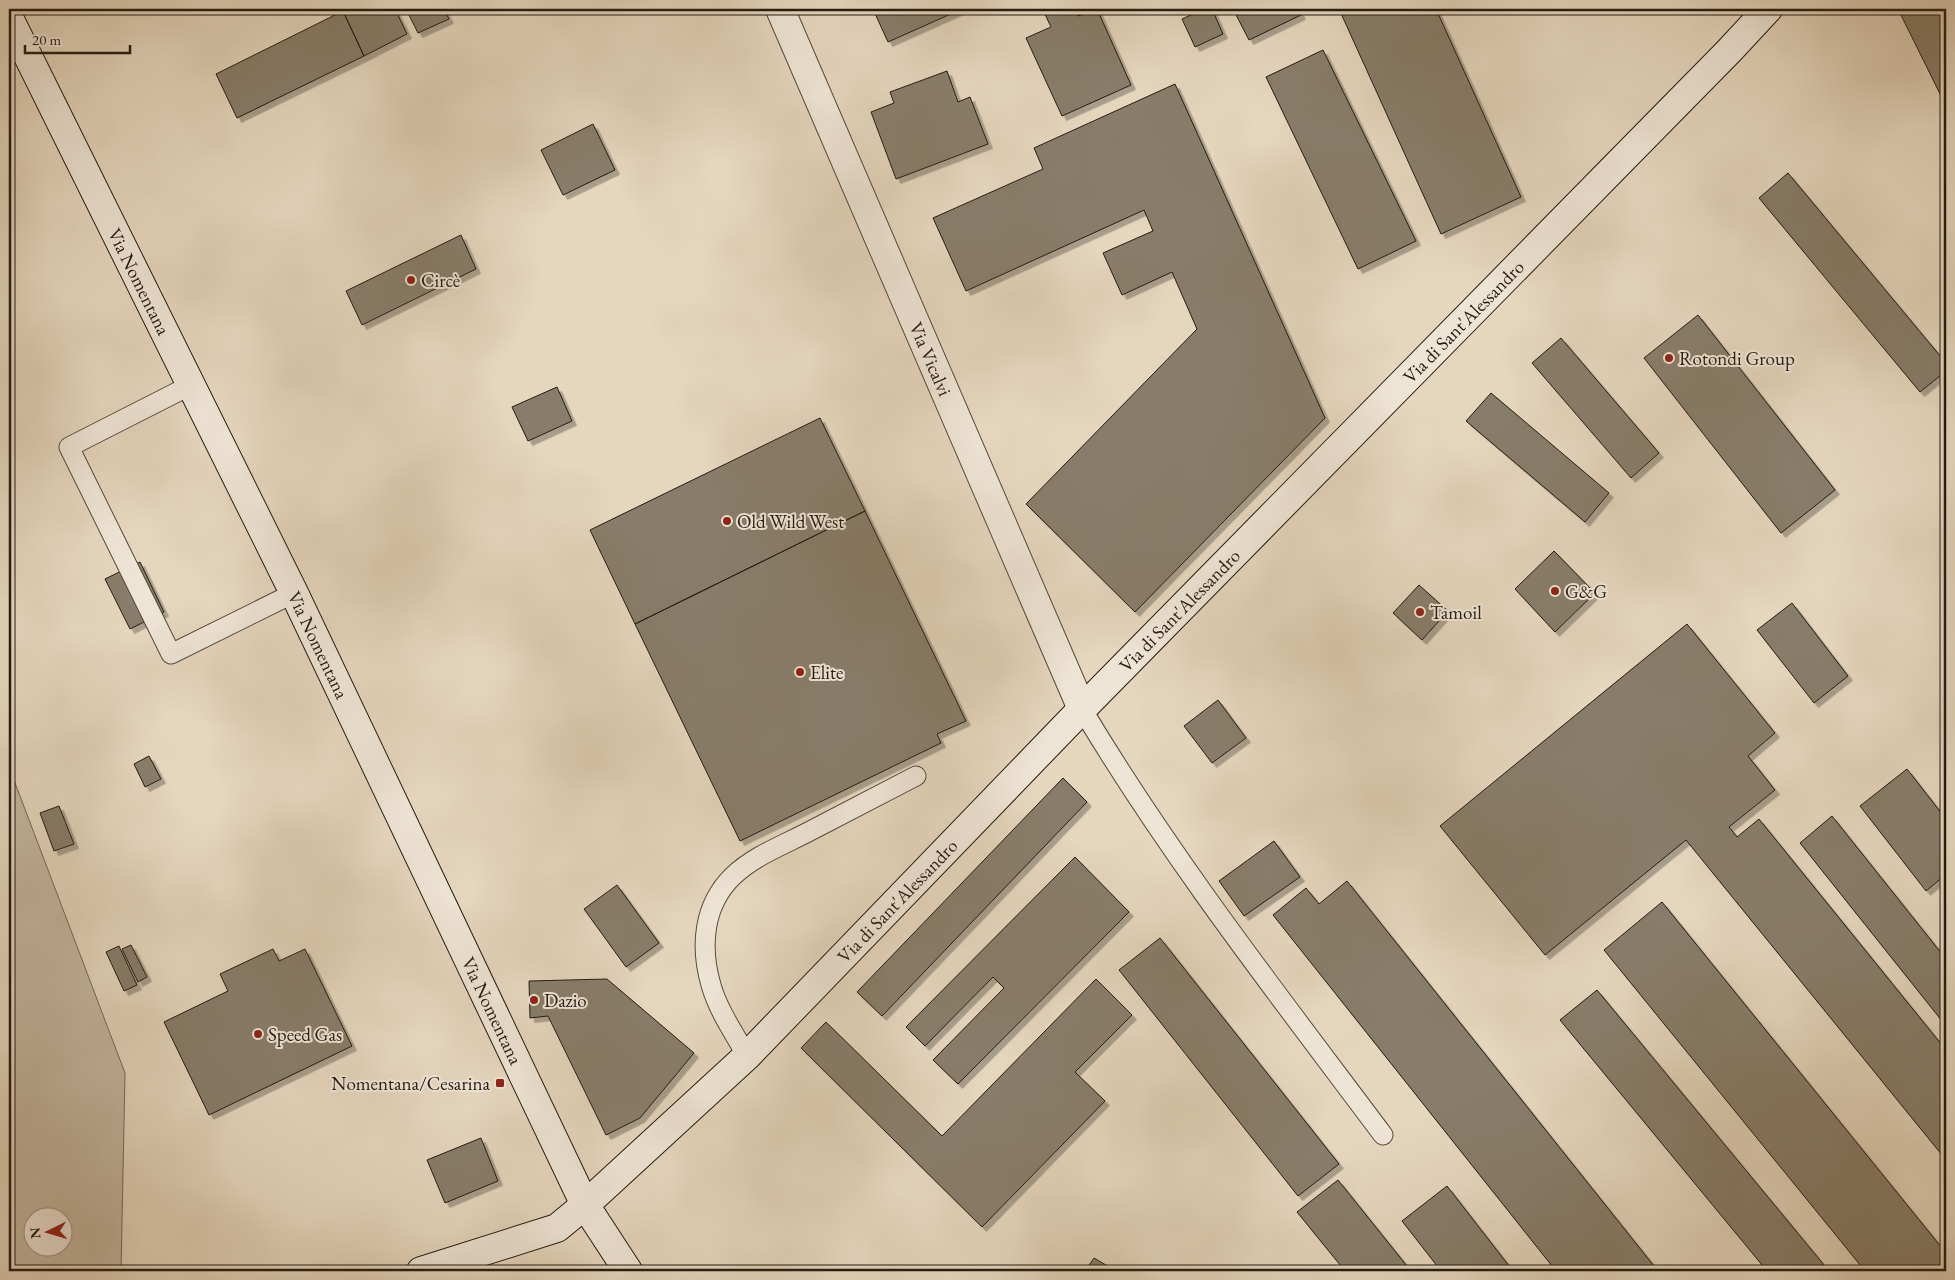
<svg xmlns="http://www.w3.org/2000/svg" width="1955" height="1280" font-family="'EB Garamond',serif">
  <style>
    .green { fill: #c4b6a1; stroke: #74695a; fill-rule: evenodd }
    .building { fill: #887d6b; stroke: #241c12; filter: url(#shadow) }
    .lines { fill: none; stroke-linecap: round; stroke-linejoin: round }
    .lane-casing { stroke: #544a3d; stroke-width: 21 }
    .street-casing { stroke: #544a3d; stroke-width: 30 }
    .secondary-casing { stroke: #241c12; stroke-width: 30 }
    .lane { stroke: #eee4d5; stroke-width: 19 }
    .street { stroke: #eee4d5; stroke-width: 28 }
    .secondary { stroke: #eee4d5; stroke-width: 28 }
    .poi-dot { fill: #8f2418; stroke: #eee4d5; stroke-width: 2 }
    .labels { text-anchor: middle; stroke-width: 4; stroke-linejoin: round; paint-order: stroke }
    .poi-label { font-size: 19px; fill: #241c12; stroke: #eee4d5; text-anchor: start }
    .street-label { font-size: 19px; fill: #241c12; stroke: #eee4d5 }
  </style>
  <defs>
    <filter id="shadow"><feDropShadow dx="4.5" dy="4.5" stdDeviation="0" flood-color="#0004"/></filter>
  </defs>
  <rect width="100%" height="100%" fill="#e5d6be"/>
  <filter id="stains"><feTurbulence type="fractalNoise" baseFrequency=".004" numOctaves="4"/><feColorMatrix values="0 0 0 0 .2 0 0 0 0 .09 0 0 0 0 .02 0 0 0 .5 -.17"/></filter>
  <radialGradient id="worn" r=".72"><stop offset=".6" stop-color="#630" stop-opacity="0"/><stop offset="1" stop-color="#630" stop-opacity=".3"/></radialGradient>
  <path class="green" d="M9,767L125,1073L121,1271H9ZM32,1218H62V1248H32Z"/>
  <path class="building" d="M342,9H395L407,34L364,56Z
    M406,9H444L449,19L418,33Z
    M873,9H962L888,42Z
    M1045,9H1075L1078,16L1097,9L1131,85L1062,116L1026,38L1051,27L1043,10Z
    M1204,9H1212L1223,34L1195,47L1182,19Z
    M1233,9H1298L1301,15L1249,40Z
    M1339,9H1436L1521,197L1441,234Z
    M1898,9H1946V106Z
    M343,11L364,56L237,118L216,74Z
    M1323,50L1416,241L1358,269L1266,77Z
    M947,71L958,102L970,97L988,144L896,179L871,112L894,103L890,92Z
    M1175,84L1325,418L1135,612L1026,504L1197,329L1172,272L1122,295L1103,253L1153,231L1144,210L966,291L933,218L1043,169L1034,148Z
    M593,124L615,170L563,195L541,150Z
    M1788,173L1946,363V371L1920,392L1759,198Z
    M461,235L476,269L362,325L346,291Z
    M1698,315L1835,490L1781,533L1644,358Z
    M1561,338L1659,453L1631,478L1532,363Z
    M557,387L572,421L528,441L512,407Z
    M1491,393L1609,493L1585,522L1466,421Z
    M820,418L865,511L635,624L590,530Z
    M865,511L966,721L937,734L941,743L740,841L635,624Z
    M1554,551L1595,593L1555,632L1515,589Z
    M140,562L164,612L130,629L105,579Z
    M1419,585L1448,611L1422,640L1393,613Z
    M1792,603L1848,676L1814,703L1757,630Z
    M1687,624L1775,733L1748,756L1775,790L1729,827L1737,837L1759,819L1946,1050V1160L1686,840L1545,955L1440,826Z
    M1218,700L1246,738L1212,763L1184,726Z
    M149,756L161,779L145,787L134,764Z
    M1907,769L1946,819V879L1944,876L1926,891L1860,806Z
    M1063,778L1087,802L882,1016L857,992Z
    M59,806L74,844L54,851L40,813Z
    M1832,816L1946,959V1026L1800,843Z
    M1274,841L1300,877L1244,916L1219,881Z
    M1075,857L1129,912L958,1084L933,1060L1004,988L993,977L925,1046L906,1027Z
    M1347,881L1658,1271H1556L1273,915L1306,888L1319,904Z
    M617,885L659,943L626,967L584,909Z
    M1662,902L1946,1253V1271H1865L1604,950Z
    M1160,938L1339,1164L1298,1196L1119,970Z
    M131,945L147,977L138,982L122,949Z
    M119,946L137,985L124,991L106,952Z
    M273,949L279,961L305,949L352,1046L209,1115L164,1022L228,991L220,974Z
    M607,979L694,1053L640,1118L606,1135L548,1016L530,1018L529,981Z
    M1096,979L1132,1015L1075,1072L1105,1101L982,1227L801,1048L826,1022L942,1136Z
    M1597,990L1829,1271H1767L1560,1020Z
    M481,1138L498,1181L445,1203L427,1160Z
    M1338,1180L1411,1271H1345L1297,1212Z
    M1447,1186L1513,1271H1441L1402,1221Z
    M1094,1258L1111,1268L1109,1271H1085Z"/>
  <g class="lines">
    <defs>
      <path id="lane" d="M191,385L69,447L171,654L294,593
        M1082,709C1171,858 1279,996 1383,1135
        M747,1056C734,1033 718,1010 711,985C700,947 703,905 733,876C755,855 786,844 812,830C846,812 881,794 916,776"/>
      <g id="street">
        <path id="s1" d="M780,9L1082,709"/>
      </g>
      <g id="secondary">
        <path id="s2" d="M9,18L294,593L585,1205L628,1271"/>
        <path id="s3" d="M421,1271L557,1228L585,1205L747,1056L1082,709L1729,51L1768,9"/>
      </g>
    </defs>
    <use href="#lane" class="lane-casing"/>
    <use href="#street" class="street-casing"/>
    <use href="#secondary" class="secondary-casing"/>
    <use href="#lane" class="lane"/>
    <use href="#street" class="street"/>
    <use href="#secondary" class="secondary"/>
  </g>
  <g class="poi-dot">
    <circle cx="411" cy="280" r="5"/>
    <circle cx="1669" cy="358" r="5"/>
    <circle cx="727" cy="521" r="5"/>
    <circle cx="1555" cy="591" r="5"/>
    <circle cx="1420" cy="612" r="5"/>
    <circle cx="800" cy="672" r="5"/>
    <circle cx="534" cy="1000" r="5"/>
    <circle cx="258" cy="1034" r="5"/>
    <rect x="495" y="1078" width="10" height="10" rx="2.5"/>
  </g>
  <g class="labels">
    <g class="poi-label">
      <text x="421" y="287">Circè</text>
      <text x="1679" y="365">Rotondi Group</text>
      <text x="737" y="528">Old Wild West</text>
      <text x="1565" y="598">G&amp;G</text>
      <text x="1430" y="619">Tamoil</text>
      <text x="810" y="679">Elite</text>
      <text x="544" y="1007">Dazio</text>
      <text x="268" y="1041">Speed Gas</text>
      <text x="490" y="1090" text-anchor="end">Nomentana/Cesarina</text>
    </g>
    <g class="street-label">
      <text dy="7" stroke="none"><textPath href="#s2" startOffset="294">Via Nomentana</textPath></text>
      <text dy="7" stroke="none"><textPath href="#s3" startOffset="1425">Via di Sant'Alessandro</textPath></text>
      <text dy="7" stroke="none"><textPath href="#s1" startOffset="381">Via Vicalvi</textPath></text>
      <text dy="7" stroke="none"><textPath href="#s3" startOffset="1020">Via di Sant'Alessandro</textPath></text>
      <text dy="7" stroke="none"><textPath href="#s2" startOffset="699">Via Nomentana</textPath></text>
      <text dy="7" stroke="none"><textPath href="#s3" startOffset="615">Via di Sant'Alessandro</textPath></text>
      <text dy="7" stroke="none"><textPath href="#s2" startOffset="1104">Via Nomentana</textPath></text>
    </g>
  </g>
  <rect width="1955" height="1280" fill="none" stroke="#e5d6be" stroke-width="30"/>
  <rect x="10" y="10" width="1935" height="1260" fill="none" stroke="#241c12" stroke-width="2.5"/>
  <rect x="15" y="15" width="1925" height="1250" fill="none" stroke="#241c12"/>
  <g transform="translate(48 1232) rotate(265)"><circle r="24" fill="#eee4d5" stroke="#9d9487"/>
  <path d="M0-4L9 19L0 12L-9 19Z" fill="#8f2418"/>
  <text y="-8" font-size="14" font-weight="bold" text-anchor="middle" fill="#241c12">N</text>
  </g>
  <path d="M25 45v8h105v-8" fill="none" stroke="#241c12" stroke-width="2.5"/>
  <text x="32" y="45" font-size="15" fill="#241c12" stroke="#eee4d5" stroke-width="4" paint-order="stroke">20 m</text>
  <rect width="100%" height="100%" filter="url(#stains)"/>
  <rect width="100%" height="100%" fill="url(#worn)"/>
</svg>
